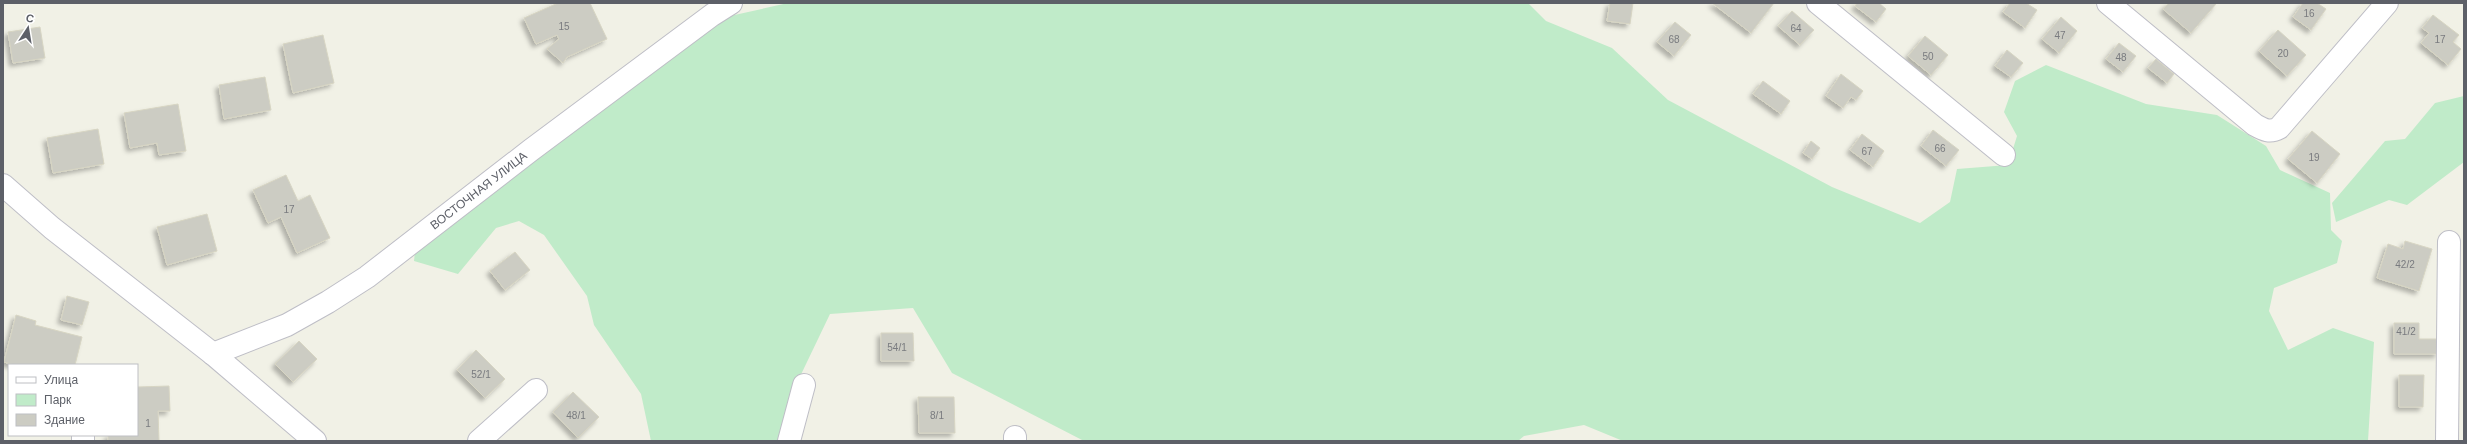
<svg xmlns="http://www.w3.org/2000/svg" width="2467" height="444" font-family="Arial,sans-serif">
  <style>
    .green { fill: #c0ebc9 }
    .building { fill: #ccccc3; stroke: #d7d5c3; filter: url(#shadow) }
    .lines { fill: none; stroke-linecap: round; stroke-linejoin: round }
    .minor-casing { stroke: #bebec6; stroke-width: 24 }
    .minor { stroke: #fff; stroke-width: 22 }
    .labels { text-anchor: middle; stroke-width: 3.5; stroke-linejoin: round; paint-order: stroke }
    .number-label { font-size: 10px; fill: #797b7f }
    .street-label { font-size: 12px; fill: #5d6068; stroke: #fff }
  </style>
  <defs>
    <filter id="shadow"><feDropShadow dx="-3.5" dy="3.5" stdDeviation="2" flood-color="#0004"/></filter>
  </defs>
  <rect width="100%" height="100%" fill="#f1f1e6"/>
  <path class="green" d="M788,3H1528L1546,21L1612,48L1668,100L1832,187L1920,223L1950,202L1957,169L2008,165L2017,136L2004,112L2015,81L2046,65L2146,104L2217,115L2266,146L2280,170L2330,193L2331,230L2342,241L2337,263L2274,288L2269,311L2288,350L2333,328L2374,342L2368,441H1623L1584,425L1524,436L1518,441H1084L952,373L913,308L830,314L795,387L782,441H651L641,394L594,325L587,296L544,235L519,221L496,228L458,274L414,261L416,242L593,118L618,82L730,16Z
    M2464,96V162L2407,205L2389,200L2336,222L2332,203L2385,141L2405,139L2435,103Z"/>
  <path class="building" d="M558,3H590L607,39L567,57L563,63L547,49L559,39L557,35L536,44L524,18Z
    M1610,3H1633L1630,24L1607,21Z
    M1712,3H1774L1751,33Z
    M1857,3H1879L1886,9L1876,22L1855,6Z
    M2010,3H2026L2037,10L2025,28L2003,12Z
    M2169,3H2215L2216,4L2191,33L2163,9Z
    M2303,3H2317L2326,9L2311,30L2293,17Z
    M1792,11L1814,30L1800,45L1778,26Z
    M2433,15L2459,35L2453,42L2461,49L2448,65L2421,43L2429,33L2422,28Z
    M2061,17L2077,31L2059,53L2042,39Z
    M1675,22L1691,35L1674,56L1657,42Z
    M40,27L45,58L13,63L8,32Z
    M2278,30L2306,55L2287,76L2259,51Z
    M323,35L334,83L293,93L283,44Z
    M1925,36L1948,55L1931,75L1908,56Z
    M2119,43L2136,56L2123,72L2106,59Z
    M2007,50L2023,63L2011,77L1995,66Z
    M2156,59L2174,74L2167,83L2148,68Z
    M1841,74L1863,91L1856,100L1851,97L1843,108L1826,96Z
    M265,77L271,110L224,119L219,85Z
    M1763,81L1790,101L1781,114L1753,94Z
    M178,104L186,151L159,155L157,143L130,148L124,113Z
    M98,129L104,164L53,173L47,138Z
    M1933,130L1959,150L1946,166L1921,146Z
    M2312,131L2340,154L2317,183L2288,159Z
    M1862,134L1884,151L1873,167L1850,150Z
    M1811,141L1820,148L1812,159L1803,153Z
    M286,175L298,201L310,195L330,238L297,253L281,217L268,223L253,190Z
    M207,214L217,251L167,265L157,227Z
    M2405,241L2432,249L2419,291L2377,278L2388,244L2403,249Z
    M515,252L530,270L505,290L490,271Z
    M67,296L89,302L82,325L61,320Z
    M16,315L36,321L35,325L82,337L75,365H14L4,362Z
    M2394,323H2419V339H2438V354H2394Z
    M881,333H913L914,361H881Z
    M299,341L317,359L293,382L275,364Z
    M476,350L505,379L485,398L457,370Z
    M2399,375H2424L2423,407H2399Z
    M169,386L170,411H158L159,441H108V435H137V387Z
    M573,392L599,417L578,438L553,412Z
    M918,397H954L955,433H919Z"/>
  <g class="lines">
    <defs>
      <g id="minor">
        <path d="M1818,3L2004,155"/>
        <path d="M2108,3L2255,125C2264,130 2270,133 2279,128L2387,3"/>
        <path d="M3,185L52,228L213,354L315,441"/>
        <path id="s1" d="M213,354L287,325L328,302L367,277L531,150L712,15L731,3"/>
        <path d="M83,435V441"/>
        <path d="M479,441L536,390"/>
        <path d="M789,441L804,385"/>
        <path d="M1015,441V437"/>
        <path d="M2447,441L2449,242"/>
      </g>
    </defs>
    <use href="#minor" class="minor-casing"/>
    <use href="#minor" class="minor"/>
  </g>
  <g class="labels">
    <g class="number-label">
      <text x="2309" y="17">16</text>
      <text x="564" y="30">15</text>
      <text x="1796" y="32">64</text>
      <text x="2060" y="39">47</text>
      <text x="1674" y="43">68</text>
      <text x="2440" y="43">17</text>
      <text x="2283" y="57">20</text>
      <text x="1928" y="60">50</text>
      <text x="2121" y="61">48</text>
      <text x="1940" y="152">66</text>
      <text x="1867" y="155">67</text>
      <text x="2314" y="161">19</text>
      <text x="289" y="213">17</text>
      <text x="2405" y="268">42/2</text>
      <text x="2406" y="335">41/2</text>
      <text x="897" y="351">54/1</text>
      <text x="481" y="378">52/1</text>
      <text x="576" y="419">48/1</text>
      <text x="937" y="419">8/1</text>
      <text x="148" y="427">1</text>
    </g>
    <g class="street-label">
      <text dy="4" stroke="none"><textPath href="#s1" startOffset="314">ВОСТОЧНАЯ УЛИЦА</textPath></text>
    </g>
  </g>
  <rect width="2467" height="444" fill="none" stroke="#5d6068" stroke-width="8"/>
  <rect x="8" y="364" width="130" height="72" fill="#ffffff" stroke="#bebfc3"/>
  <rect x="16" y="377" width="20" height="6" fill="#ffffff" stroke="#bebfc3"/>
  <text x="44" y="384" font-size="12" fill="#5d6068">Улица</text>
  <rect x="16" y="394" width="20" height="12" fill="#c0ebc9" stroke="#bebfc3"/>
  <text x="44" y="404" font-size="12" fill="#5d6068">Парк</text>
  <rect x="16" y="414" width="20" height="12" fill="#ccccc3" stroke="#bebfc3"/>
  <text x="44" y="424" font-size="12" fill="#5d6068">Здание</text>
  <g transform="translate(28 28) rotate(12)" stroke="#ffffff" stroke-width="3" paint-order="stroke">
  <path d="M0-3L7 15L0 10L-7 15Z" fill="#5d6068"/>
  <text y="-6" font-size="11" font-weight="bold" text-anchor="middle" fill="#5d6068">С</text>
  </g>
</svg>
